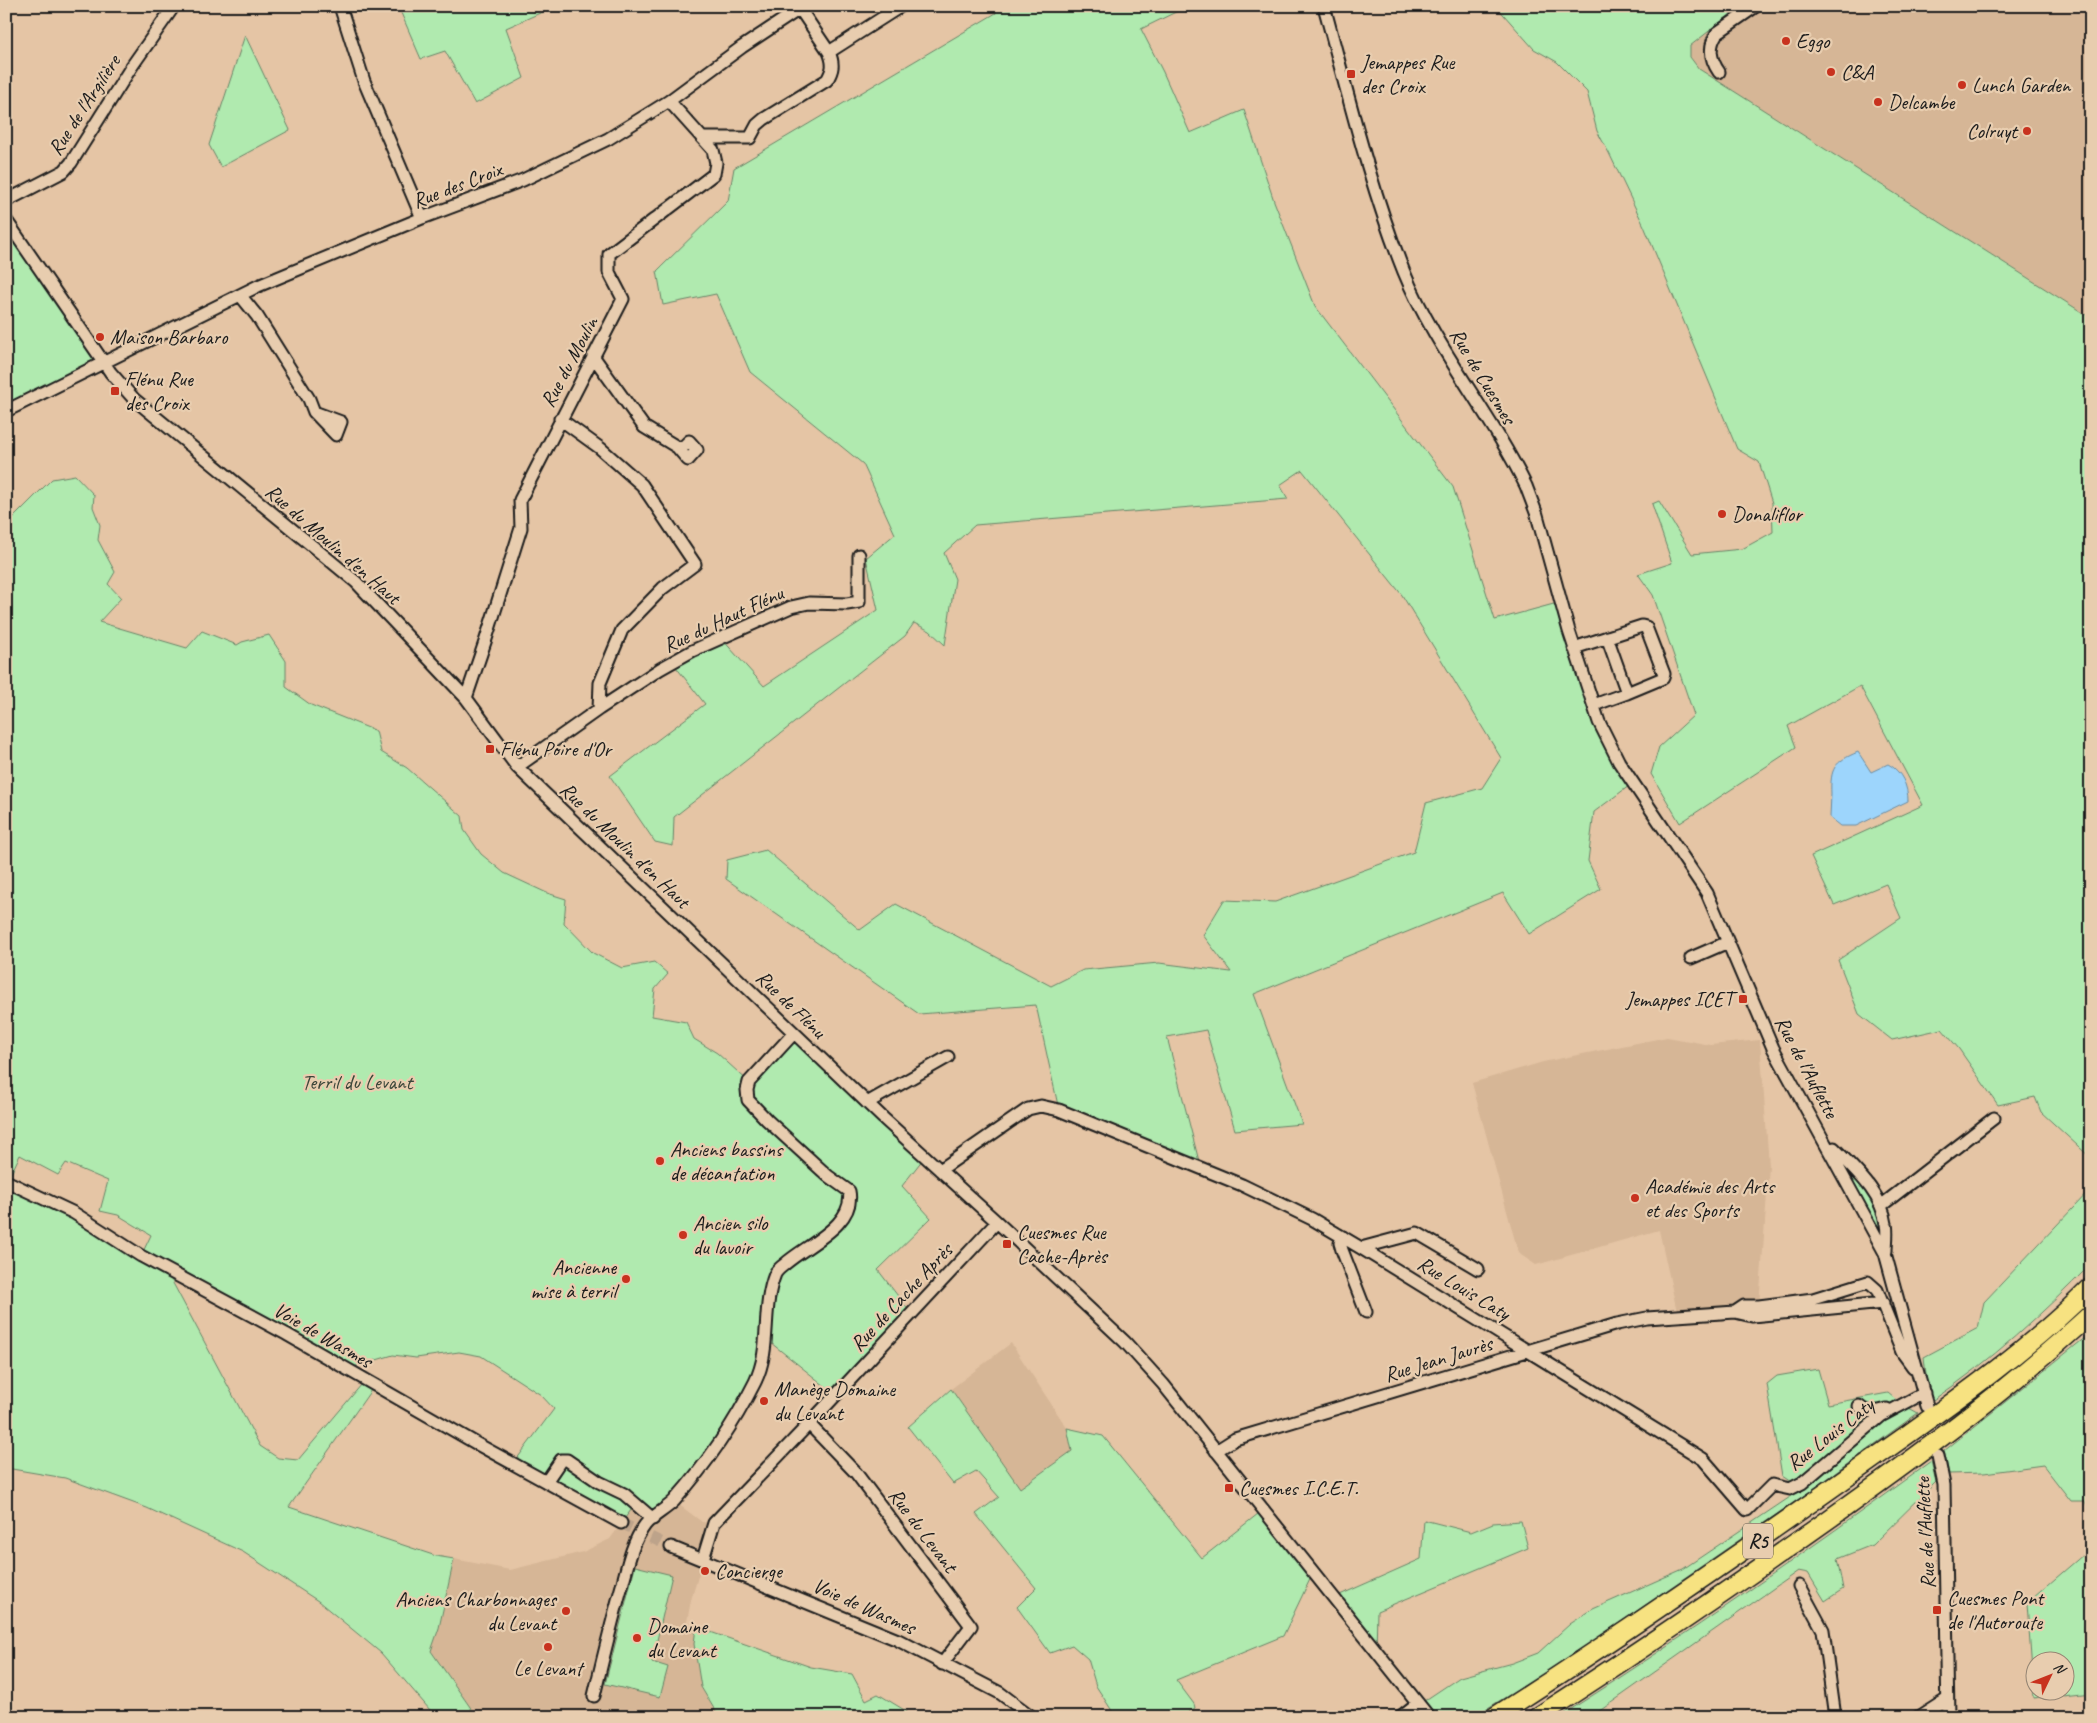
<svg xmlns="http://www.w3.org/2000/svg" width="2097" height="1723" font-family="Caveat,sans-serif">
  <style>
    .built { fill: #d6b696 }
    .green { fill: #b0eaaf; stroke: #668366; fill-rule: evenodd }
    .water { fill: #9dd5fc; stroke: #698ba2 }
    .lines { fill: none; stroke-linecap: round; stroke-linejoin: round }
    .minor-tunnel { stroke: #bda38a; stroke-width: 11; stroke-dasharray: 11 5.5; stroke-linecap: butt }
    .minor-casing { stroke: #1c1c1c; stroke-width: 15 }
    .highway-casing { stroke: #1c1c1c; stroke-width: 21 }
    .minor { stroke: #e8cdaf; stroke-width: 11 }
    .highway { stroke: #f7e281; stroke-width: 18 }
    .poi-dot { fill: #c8321e; stroke: #e8cdaf; stroke-width: 2 }
    .labels { text-anchor: middle; stroke-width: 4.5; stroke-linejoin: round; paint-order: stroke }
    .shield { fill: #e8cdaf; stroke: #595148; stroke-width: 1 }
    .shield-label { font-size: 20px; font-weight: bold; fill: #1c1c1c }
    .poi-label { font-size: 21px; fill: #1c1c1c; stroke: #e8cdaf; text-anchor: start }
    .street-label { font-size: 21px; fill: #1c1c1c; stroke: #e8cdaf }
    .park-label { font-size: 21px; fill: #3a4539; stroke: #e8cdaf }
  </style>
  <rect width="100%" height="100%" fill="#e5c5a5"/>
  <filter id="ink" filterUnits="userSpaceOnUse"><feTurbulence type="fractalNoise" baseFrequency=".02" numOctaves="2"/><feDisplacementMap in="SourceGraphic" scale="10" xChannelSelector="R" yChannelSelector="G"/><feConvolveMatrix kernelMatrix="1 2 1 2 8 2 1 2 1" color-interpolation-filters="sRGB"/></filter>
  <g filter="url(#ink)">
    <path class="built" d="M1741,6H2091V318L1699,69L1690,56V46Z
      M1667,1037L1711,1045L1760,1040L1769,1166L1759,1306L1678,1316L1659,1230L1536,1265L1521,1255L1517,1248L1472,1083L1543,1062Z
      M1011,1343L1067,1428L1072,1451L1020,1488L951,1389Z
      M674,1501L702,1522L714,1523L691,1600L687,1622L696,1627L694,1644L701,1687L719,1717H477L431,1651L439,1628L454,1559L510,1570L583,1552L610,1539L635,1505Z"/>
    <path class="green" d="M398,6H556L506,28L524,78L475,104L445,51L421,59Z
      M994,6H1188L1141,29L1163,72L1190,133L1244,110L1274,201L1315,306L1453,487L1495,620L1561,602L1599,722L1633,783L1594,812L1588,861L1601,889L1529,934L1503,893L1254,994L1302,1124L1235,1130L1206,1030L1167,1037L1201,1169L1059,1110L1036,1005L919,1014L726,879L727,860L766,850L860,930L896,904L1051,986L1083,970L1159,963L1231,972L1203,935L1224,900L1275,902L1414,852L1426,803L1482,788L1501,758L1402,595L1302,470L1280,485L1288,499L975,525L944,553L955,579L945,645L930,631L914,623L905,636L674,817L673,846L655,842L610,776L705,704L672,662L721,638L764,686L878,610L866,558L895,534L863,464L750,372L716,294L663,305L657,271L728,201L734,168L996,13Z
      M1496,6H1741L1690,46V57L1699,69L2091,318V1158L2041,1112L2035,1097L1998,1105L1959,1049L1942,1029L1892,1040L1859,1014L1838,960L1901,918L1886,884L1834,905L1811,856L1923,805L1860,686L1788,726L1796,747L1680,823L1651,774L1659,747L1694,715L1653,595L1638,574L1672,563L1652,504L1659,501L1692,554L1742,549L1773,532L1772,503L1759,462L1737,449L1644,226L1609,153L1597,131L1587,92L1557,62L1534,49Z
      M245,35L290,130L221,167L209,145Z
      M6,220L103,362L6,412Z
      M75,475L94,495L93,507L100,525L98,540L115,572L108,584L121,598L99,622L187,648L202,631L237,645L242,642L269,635L286,661V687L311,705L376,731L381,752L407,768L462,816L464,830L481,854L504,873L547,893L566,899L564,923L593,953L622,968L654,962L668,974L655,989L652,1016L686,1022L694,1039L717,1053L749,1082L794,1033L923,1159L902,1186L931,1218L878,1270L911,1313L835,1394L766,1339L756,1380L707,1458L653,1519L635,1505L621,1523L513,1464L554,1409L541,1395L481,1356L459,1352L416,1358L393,1355L353,1367L166,1270L260,1446L278,1458L298,1460L367,1378L376,1383L289,1507L436,1556L454,1559L439,1628L431,1651L477,1717H436L381,1653L318,1601L243,1552L147,1508L65,1478L6,1468V525L52,479ZM20,1155L58,1175L66,1163L108,1181L100,1211L118,1215L151,1235L141,1256L7,1182Z
      M1844,1163C1861,1184 1886,1206 1880,1235Z
      M2091,1189V1264C2042,1314 1991,1361 1933,1400L1927,1384L1924,1357L1978,1328L1984,1302Z
      M2091,1333V1514L2084,1501H2071L2043,1465L1984,1473L1949,1474L1944,1451Z
      M1818,1369L1828,1404L1888,1393L1900,1403L1918,1413L1809,1492L1560,1664L1473,1717H1437L1424,1701L1460,1677L1512,1663L1538,1653L1570,1624L1593,1609L1683,1569L1802,1489L1782,1476L1767,1384L1777,1376Z
      M951,1389L1020,1488L1072,1451L1067,1428L1103,1436L1202,1558L1263,1510L1313,1573L1283,1636L1176,1680L1194,1704L1195,1708L1181,1717H1116L1096,1686L1088,1659L1072,1645L1050,1653L1017,1607L1036,1588L976,1514L999,1497L976,1471L953,1484L908,1427Z
      M1931,1461L1936,1482L1872,1545L1837,1559L1843,1589L1825,1601L1808,1573L1798,1571L1591,1717H1559C1686,1636 1809,1550 1931,1461Z
      M1424,1520L1471,1532L1493,1523L1521,1521L1528,1548L1377,1611L1376,1651L1333,1598L1421,1559Z
      M2091,1548V1692L2034,1698L2027,1603ZM2034,1660H2064V1690H2034Z
      M635,1566L672,1575L652,1662L668,1667L660,1697L605,1684Z
      M696,1627L811,1667L852,1674L866,1700L878,1694L906,1711L904,1717H719L701,1687L694,1644Z"/>
    <path class="water" d="M1858,752L1871,772L1888,764C1902,771 1908,787 1908,801L1856,826H1840L1830,818C1830,810 1831,802 1831,794C1830,768 1834,762 1858,752Z"/>
    <g class="lines">
      <path class="minor-tunnel" d="M621,1523L671,1547"/>
      <defs>
        <path id="minor" d="M340,6L364,81L422,218
          M1324,6C1348,94 1370,187 1404,272C1435,348 1490,412 1526,486L1537,515L1569,631L1599,722L1619,762L1707,893L1773,1048L1885,1253L1927,1406
          M800,9L829,52
          M1719,72C1710,59 1708,47 1717,33L1756,6
          M702,138H750L757,125L764,119L827,80C833,70 834,64 829,52L901,6
          M6,201L64,171L71,163L132,66L174,6
          M6,220L111,373L134,399L356,582L466,698L517,767L883,1118L997,1222L1125,1342L1163,1384L1429,1717
          M240,295L257,316L309,399L314,412L336,435L341,422L314,412
          M593,356L644,427L677,447L688,460L697,450L689,441L680,450
          M6,411L258,286L422,218L523,180L608,139L669,101L742,47L804,6
          M560,419L600,448L642,485L695,564L663,588L622,630L600,683L599,709
          M1574,648L1642,626L1646,627L1664,674L1663,678L1627,693
          M466,698L486,639L521,528L520,500L623,299L609,272V254L714,174L716,163L713,150L669,101
          M1594,705L1627,693L1607,637
          M517,767L599,709L660,669L692,651L791,607L809,603L847,604L859,602V555
          M1691,958L1728,942
          M867,1103L948,1057
          M1834,1148C1855,1170 1882,1193 1886,1224C1888,1233 1886,1243 1886,1251
          M940,1170L1028,1109L1041,1106L1059,1110L1242,1185L1312,1219L1361,1248L1703,1459L1747,1510L1772,1485L1790,1489L1802,1483L1881,1416L1924,1393
          M6,1181L74,1213L141,1256L286,1334L479,1445L621,1523
          M1882,1205L1994,1118
          M1343,1237L1340,1243L1342,1250L1366,1312
          M1361,1248L1417,1233L1478,1269
          M1735,1312L1744,1306H1759L1813,1299L1868,1282L1877,1290L1902,1352L1913,1367
          M1859,1406C1867,1414 1877,1412 1887,1409
          M809,1424L856,1473L971,1626L942,1664
          M1216,1451L1235,1439L1617,1324L1647,1318L1721,1313L1735,1312L1752,1316L1883,1303
          M1938,1456L1944,1485L1948,1717
          M546,1482L561,1460H567L599,1482L624,1494L653,1519
          M671,1547L898,1640L1000,1693L1032,1717
          M703,1559L714,1523L809,1424L997,1222
          M1799,1586L1823,1630L1835,1717
          M594,1696C603,1658 612,1620 623,1582C628,1563 633,1541 645,1525C652,1516 665,1510 674,1501C705,1466 734,1424 755,1382C772,1348 761,1309 775,1274C777,1270 781,1267 785,1264C806,1245 856,1225 849,1191L828,1176L767,1120L748,1100L747,1090L749,1082L794,1033
          M1400,1717L1418,1703
          M1918,1717L1946,1699"/>
        <path id="highway" d="M1494,1717C1618,1638 1739,1554 1859,1469C1936,1414 2025,1354 2091,1287
          M1537,1717C1634,1655 1729,1590 1822,1524C1915,1458 2007,1391 2091,1314"/>
      </defs>
      <use href="#minor" class="minor-casing"/>
      <use href="#highway" class="highway-casing"/>
      <use href="#minor" class="minor"/>
      <use href="#highway" class="highway"/>
    </g>
  </g>
  <g class="poi-dot">
    <circle cx="1786" cy="41" r="5"/>
    <circle cx="1831" cy="72" r="5"/>
    <rect x="1346" y="69" width="10" height="10" rx="2.5"/>
    <circle cx="1962" cy="85" r="5"/>
    <circle cx="1878" cy="102" r="5"/>
    <circle cx="2027" cy="131" r="5"/>
    <circle cx="100" cy="337" r="5"/>
    <rect x="110" y="386" width="10" height="10" rx="2.5"/>
    <circle cx="1722" cy="514" r="5"/>
    <rect x="485" y="744" width="10" height="10" rx="2.5"/>
    <rect x="1738" y="994" width="10" height="10" rx="2.5"/>
    <circle cx="660" cy="1161" r="5"/>
    <circle cx="1635" cy="1198" r="5"/>
    <circle cx="683" cy="1235" r="5"/>
    <rect x="1002" y="1239" width="10" height="10" rx="2.5"/>
    <circle cx="626" cy="1279" r="5"/>
    <circle cx="764" cy="1401" r="5"/>
    <rect x="1224" y="1483" width="10" height="10" rx="2.5"/>
    <circle cx="705" cy="1571" r="5"/>
    <rect x="1932" y="1605" width="10" height="10" rx="2.5"/>
    <circle cx="566" cy="1611" r="5"/>
    <circle cx="637" cy="1638" r="5"/>
    <circle cx="548" cy="1647" r="5"/>
  </g>
  <g class="labels">
    <rect class="shield" x="1743" y="1523.5" width="30" height="35" rx="4"/>
    <g class="shield-label">
      <text x="1758" y="1548">R5</text>
    </g>
    <g class="poi-label">
      <text x="1796" y="48">Eggo</text>
      <text x="1361" y="69">Jemappes Rue<tspan x="1361" dy="24">des Croix</tspan></text>
      <text x="1841" y="79">C&amp;A</text>
      <text x="1972" y="92">Lunch Garden</text>
      <text x="1888" y="109">Delcambe</text>
      <text x="2017" y="138" text-anchor="end">Colruyt</text>
      <text x="110" y="344">Maison Barbaro</text>
      <text x="125" y="386">Flénu Rue<tspan x="125" dy="24">des Croix</tspan></text>
      <text x="1732" y="521">Donaliflor</text>
      <text x="500" y="756">Flénu Poire d'Or</text>
      <text x="1733" y="1006" text-anchor="end">Jemappes ICET</text>
      <text x="670" y="1156">Anciens bassins<tspan x="670" dy="24">de décantation</tspan></text>
      <text x="1645" y="1193">Académie des Arts<tspan x="1645" dy="24">et des Sports</tspan></text>
      <text x="693" y="1230">Ancien silo<tspan x="693" dy="24">du lavoir</tspan></text>
      <text x="1017" y="1239">Cuesmes Rue<tspan x="1017" dy="24">Cache-Après</tspan></text>
      <text x="616" y="1274" text-anchor="end">Ancienne<tspan x="616" dy="24">mise à terril</tspan></text>
      <text x="774" y="1396">Manège Domaine<tspan x="774" dy="24">du Levant</tspan></text>
      <text x="1239" y="1495">Cuesmes I.C.E.T.</text>
      <text x="715" y="1578">Concierge</text>
      <text x="1947" y="1605">Cuesmes Pont<tspan x="1947" dy="24">de l'Autoroute</tspan></text>
      <text x="556" y="1606" text-anchor="end">Anciens Charbonnages<tspan x="556" dy="24">du Levant</tspan></text>
      <text x="647" y="1633">Domaine<tspan x="647" dy="24">du Levant</tspan></text>
      <text x="548" y="1675" text-anchor="middle">Le Levant</text>
    </g>
    <g class="street-label">
      <text transform="translate(84 105) rotate(-57)" y="7">Rue de l'Argilière</text>
      <text transform="translate(457 185) rotate(-21)" y="7">Rue des Croix</text>
      <text transform="translate(569 362) rotate(-62)" y="7">Rue du Moulin</text>
      <text transform="translate(1483 376) rotate(59)" y="7">Rue de Cuesmes</text>
      <text transform="translate(333 544) rotate(41)" y="7">Rue du Moulin d'en Haut</text>
      <text transform="translate(723 619) rotate(-25)" y="7">Rue du Haut Flénu</text>
      <text transform="translate(625 845) rotate(44)" y="7">Rue du Moulin d'en Haut</text>
      <text transform="translate(791 1004) rotate(44)" y="7">Rue de Flénu</text>
      <text transform="translate(1807 1067) rotate(62)" y="7">Rue de l'Auflette</text>
      <text transform="translate(1464 1288) rotate(31)" y="7">Rue Louis Caty</text>
      <text transform="translate(901 1297) rotate(-47)" y="7">Rue de Cache Après</text>
      <text transform="translate(323 1335) rotate(30)" y="7">Voie de Wasmes</text>
      <text transform="translate(1438 1359) rotate(-17)" y="7">Rue Jean Jaurès</text>
      <text transform="translate(1830 1434) rotate(-38)" y="7">Rue Louis Caty</text>
      <text transform="translate(923 1530) rotate(53)" y="7">Rue du Levant</text>
      <text transform="translate(1925 1533) rotate(-93)" y="7">Rue de l'Auflette</text>
      <text transform="translate(864 1606) rotate(24)" y="7">Voie de Wasmes</text>
    </g>
    <g class="park-label">
      <text x="357" y="1089">Terril du Levant</text>
    </g>
  </g>
  <rect width="2097" height="1723" fill="none" stroke="#e8cdaf" stroke-width="25"/>
  <rect x="12" y="12" width="2072" height="1698" fill="none" stroke="#1c1c1c" stroke-width="2" filter="url(#ink)"/>
  <g transform="translate(2050 1676) rotate(47)"><circle r="24" fill="#e8cdaf" stroke="#968674"/>
  <path d="M0-4L9 19L0 12L-9 19Z" fill="#c8321e"/>
  <text y="-8" font-size="14" font-weight="bold" text-anchor="middle" fill="#1c1c1c">N</text>
  </g>
</svg>
